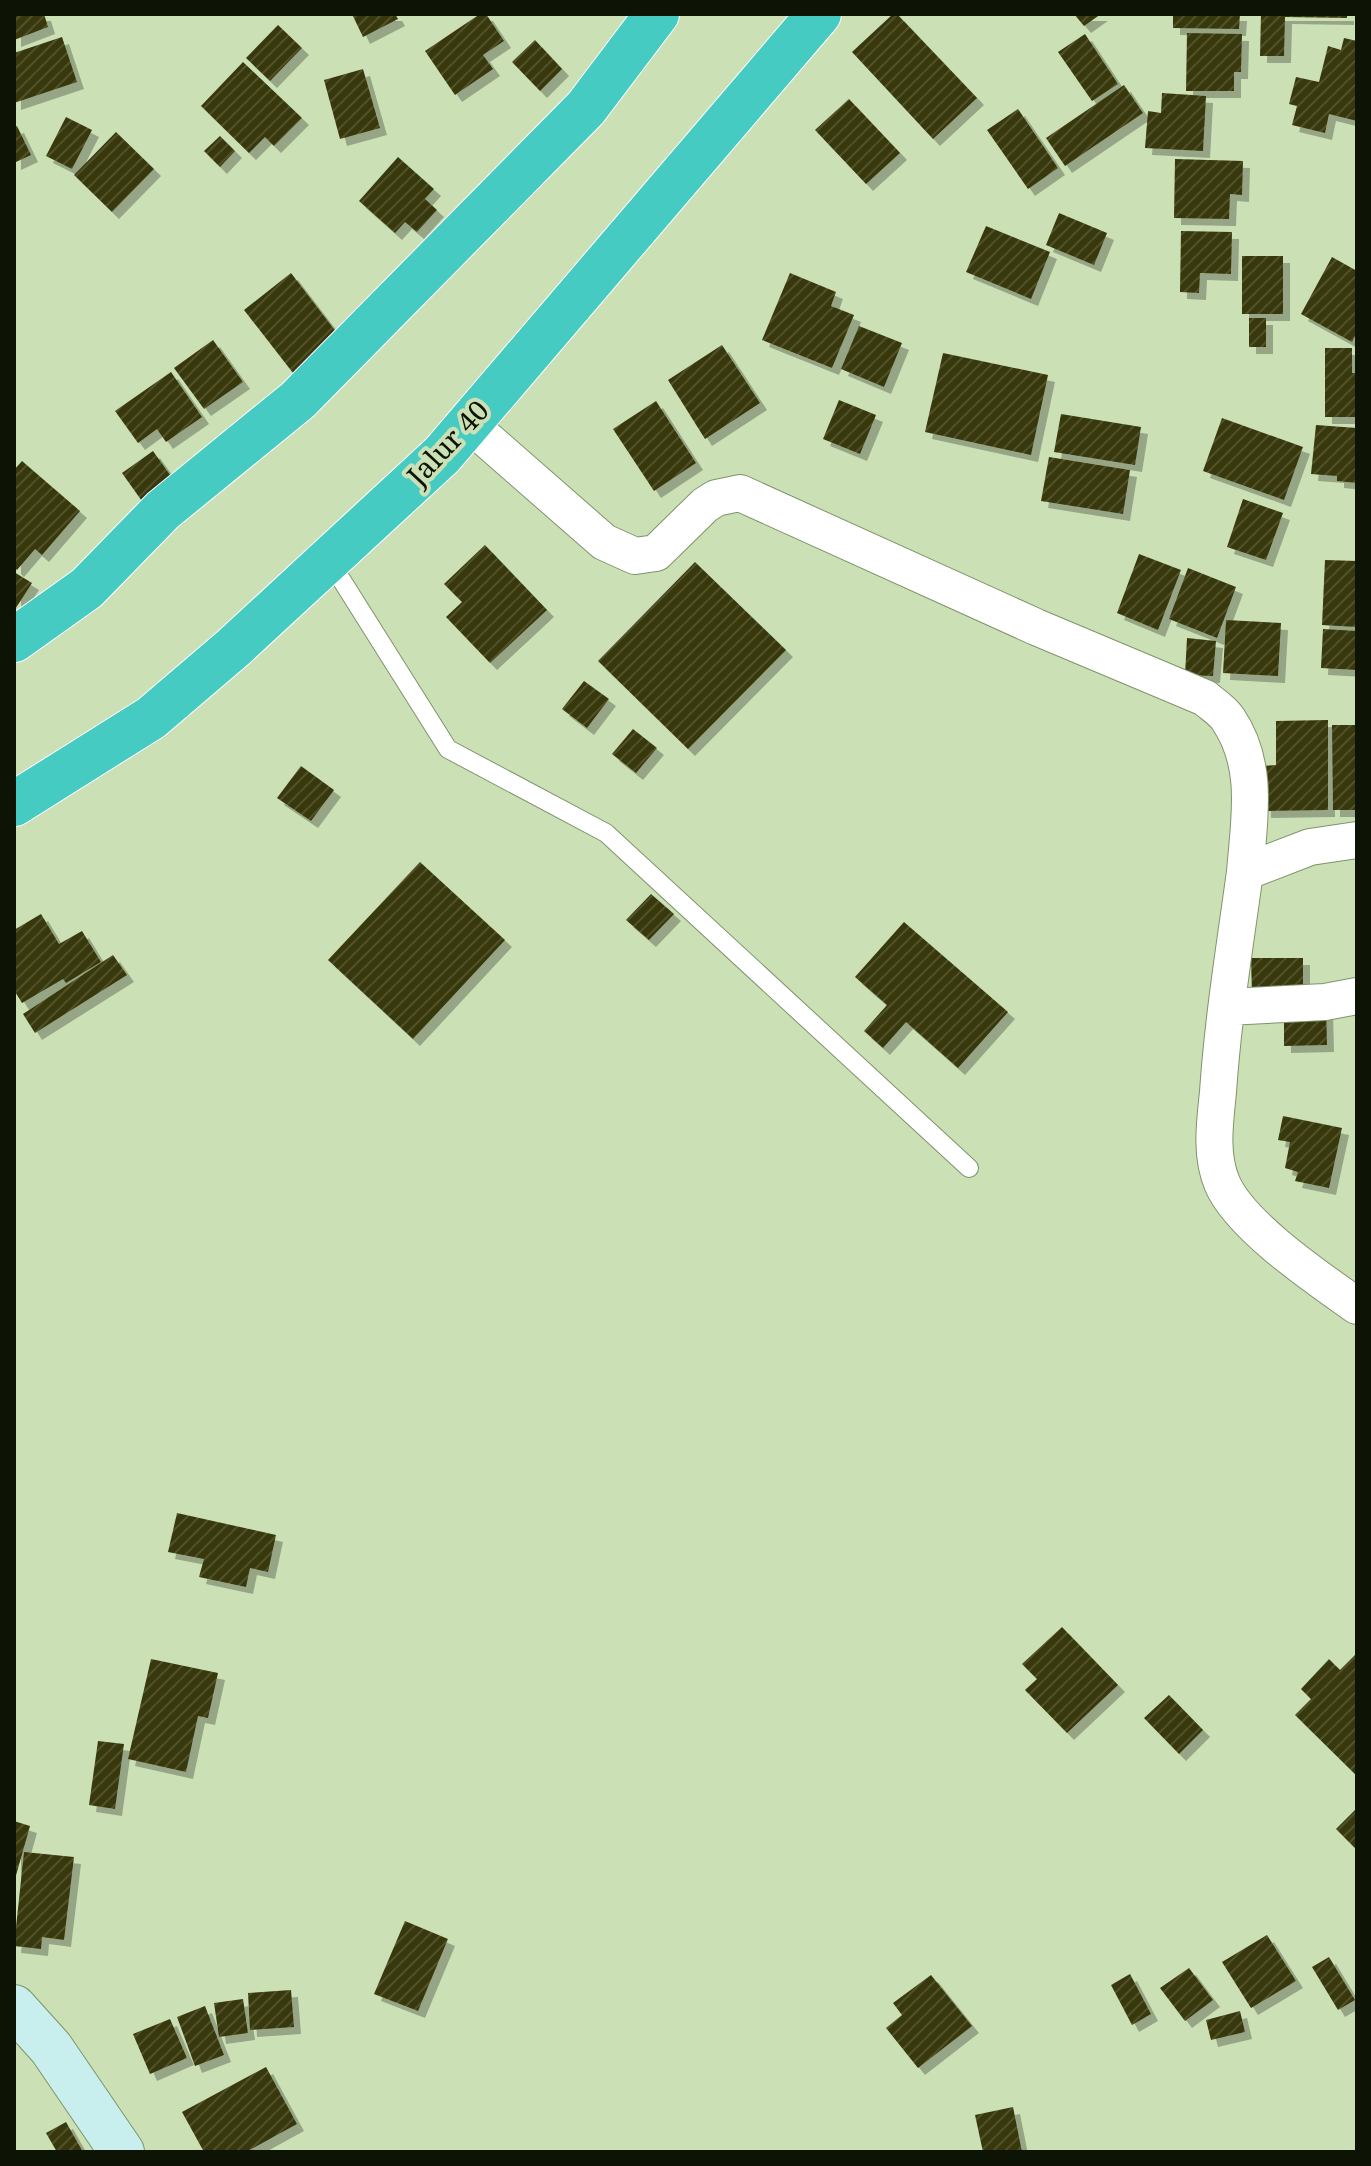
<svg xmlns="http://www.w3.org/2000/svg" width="1371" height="2166" font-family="'Noto Serif',serif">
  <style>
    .building { fill: url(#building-hatch); filter: url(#shadow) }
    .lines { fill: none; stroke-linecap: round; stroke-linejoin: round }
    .lane-casing { stroke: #7f936b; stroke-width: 20 }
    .street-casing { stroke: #7f936b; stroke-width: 38 }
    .secondary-casing { stroke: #7f936b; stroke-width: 46 }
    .highway-casing { stroke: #fff; stroke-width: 46 }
    .lane { stroke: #fff; stroke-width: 18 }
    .street { stroke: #fff; stroke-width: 36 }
    .secondary { stroke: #c8efed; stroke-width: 44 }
    .highway { stroke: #46cbc3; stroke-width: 44 }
    .labels { text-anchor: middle; stroke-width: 8; stroke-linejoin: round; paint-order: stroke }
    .street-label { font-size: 28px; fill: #0d1405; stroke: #cbe1b5 }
  </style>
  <defs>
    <pattern id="building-hatch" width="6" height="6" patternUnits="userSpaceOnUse" patternTransform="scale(2)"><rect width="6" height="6" fill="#38370b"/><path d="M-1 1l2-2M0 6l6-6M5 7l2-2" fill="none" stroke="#51512d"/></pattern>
    <filter id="shadow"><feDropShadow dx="7" dy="7" stdDeviation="0" flood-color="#0004"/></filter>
  </defs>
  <rect width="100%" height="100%" fill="#cbe1b5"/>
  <path class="building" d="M14,14H44L48,27L14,40Z
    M352,14H395L398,19L363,37Z
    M480,14H486L504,41L483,55L493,69L455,95L425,51Z
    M893,14H897L977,98L933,139L852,52Z
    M1074,14H1101L1084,26Z
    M1173,14H1240L1239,29L1173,28Z
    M1261,14H1347V18L1285,17L1284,56H1260Z
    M278,25L302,48L270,81L246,58Z
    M1187,33L1242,34L1241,72H1234V91H1186Z
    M1085,34L1118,84L1092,101L1058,52Z
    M62,37L77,82L14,103V53Z
    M1344,38L1357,41V121L1329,114L1325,133L1292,125L1297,106L1289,104L1296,77L1319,82L1328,46L1341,50Z
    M535,40L562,69L540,91L512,62Z
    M243,62L302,118L274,146L265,137L249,153L201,106Z
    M363,69L380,128L340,139L324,80Z
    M1124,85L1143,113L1065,166L1046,138Z
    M1162,93L1206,96L1203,151L1145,148L1148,111L1161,113Z
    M849,99L900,153L866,184L815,130Z
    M1018,109L1058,168L1028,189L987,130Z
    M66,117L92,130L72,169L46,156Z
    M17,126L31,155L14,163V127Z
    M116,132L154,169L112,212L74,175Z
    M220,136L235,151L220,167L204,151Z
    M398,157L434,189L425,199L437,210L417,232L405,222L395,233L359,201Z
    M1175,159L1243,161L1242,195L1230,194L1229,219L1174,218Z
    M1059,213L1107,233L1094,265L1046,245Z
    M986,226L1050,252L1031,299L966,272Z
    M1181,231L1232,232L1231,274L1200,273L1199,293L1180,292Z
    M1242,256H1283V314H1242Z
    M1332,257L1357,271V332L1352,342L1301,314Z
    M291,273L340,337L293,373L244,310Z
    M790,273L836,292L831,306L854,315L832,368L762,340Z
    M1249,318H1266V347H1249Z
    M859,326L902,343L884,387L841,369Z
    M213,340L243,382L204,409L174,368Z
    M722,345L760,403L705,439L668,380Z
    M1325,348H1352V373H1357V417H1325Z
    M943,353L1048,375L1031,455L925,432Z
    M171,372L202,417L166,442L157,429L138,443L115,411Z
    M839,400L876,415L860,454L823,439Z
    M656,401L696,463L654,491L613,429Z
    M1061,414L1141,427L1135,465L1054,452Z
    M1222,418L1303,447L1284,500L1203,471Z
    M1316,425L1357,428V483L1337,481V476L1311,474Z
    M153,451L180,489L149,511L122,473Z
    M1049,457L1130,470L1123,514L1041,501Z
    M22,461L80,511L42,555L35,549L17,570L14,567V470Z
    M1243,499L1283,513L1266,560L1227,547Z
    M485,545L547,610L490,663L446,617L462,602L444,584Z
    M1139,554L1181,570L1158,630L1117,613Z
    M1325,560L1357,561V627L1322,625Z
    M695,562L786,650L688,749L598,661Z
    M1188,568L1236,587L1217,638L1169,619Z
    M14,572L32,583L14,611Z
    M1226,620L1281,623L1278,676L1223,673Z
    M1323,629L1357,631V670L1321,668Z
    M1187,638L1216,641L1213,676L1185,675Z
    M584,681L609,699L587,728L562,709Z
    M1328,720V810L1264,811L1263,766L1276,765V721Z
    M1332,725H1357V810H1333Z
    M633,729L657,748L636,773L612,754Z
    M301,766L334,790L311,821L277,798Z
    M420,862L505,940L413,1039L328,960Z
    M651,894L674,914L649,940L626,920Z
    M41,914L59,944L82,931L101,962L66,983L63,979L22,1003L14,990V930Z
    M904,922L1008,1012L958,1068L906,1022L883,1048L864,1031L887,1005L855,977Z
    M113,955L127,975L35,1033L23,1014Z
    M1251,958H1303V994L1252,995Z
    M1326,1006L1327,1045L1284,1046V1008Z
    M1283,1116L1342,1128L1329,1188L1295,1181L1298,1172L1285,1168L1290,1142L1278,1140Z
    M177,1513L276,1535L268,1572L250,1568L246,1587L199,1577L204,1559L168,1552Z
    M1062,1627L1118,1685L1067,1733L1025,1690L1037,1679L1022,1664Z
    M1357,1653V1776L1295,1715L1311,1699L1301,1689L1329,1659L1340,1670Z
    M151,1659L218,1673L208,1718L198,1716L186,1772L128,1759Z
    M1169,1695L1203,1730L1179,1754L1144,1718Z
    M98,1741L124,1744L115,1809L89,1805Z
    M1357,1808V1850L1336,1829Z
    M14,1821L30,1826L15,1879H14Z
    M24,1852L74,1857L64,1940L42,1937L41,1949L14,1946Z
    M405,1921L448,1939L418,2011L374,1994Z
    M1267,1935L1296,1981L1251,2008L1222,1962Z
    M1329,1957L1355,2000L1338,2010L1312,1967Z
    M1189,1968L1213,2000L1185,2021L1160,1988Z
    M1130,1974L1151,2014L1132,2025L1111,1985Z
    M931,1975L972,2026L918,2068L886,2028L902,2015L893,2003Z
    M291,1990L294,2027L250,2030L248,1993Z
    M243,1999L248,2033L219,2037L214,2003Z
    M205,2006L224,2055L195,2066L177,2017Z
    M1240,2011L1245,2032L1211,2040L1206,2020Z
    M170,2019L187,2058L150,2074L133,2034Z
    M266,2067L297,2124L246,2152H204L182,2112Z
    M1013,2107L1022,2152H983L975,2115Z
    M66,2122L83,2152H57L46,2133Z"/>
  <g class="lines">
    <defs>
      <path id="lane" d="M329,560L448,749L606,833L969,1168"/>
      <path id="street" d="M468,423L604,542L635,556L656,553L705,505L716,498L740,493L1036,627L1205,698C1213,705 1223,711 1228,719C1260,766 1249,820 1245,872
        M1357,840L1310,847L1245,872C1235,945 1223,1018 1218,1092C1215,1122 1210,1154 1222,1183C1240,1226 1319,1279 1357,1306
        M1227,1007L1325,1002L1357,996"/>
      <path id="secondary" d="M14,2007L51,2048L122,2152"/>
      <path id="highway" d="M14,640L87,588L163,510L298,400L586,108L657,14
        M14,804L151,718L233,648L442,455L819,14"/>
    </defs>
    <use href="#lane" class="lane-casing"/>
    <use href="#street" class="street-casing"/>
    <use href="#secondary" class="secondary-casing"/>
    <use href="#highway" class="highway-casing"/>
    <use href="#lane" class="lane"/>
    <use href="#street" class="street"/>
    <use href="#secondary" class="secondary"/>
    <use href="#highway" class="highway"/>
  </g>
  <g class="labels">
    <g class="street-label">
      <text transform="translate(448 443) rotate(-47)" y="10">Jalur 40</text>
    </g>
  </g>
  <rect width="1371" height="2166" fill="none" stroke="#0d1405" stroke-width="32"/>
</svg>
